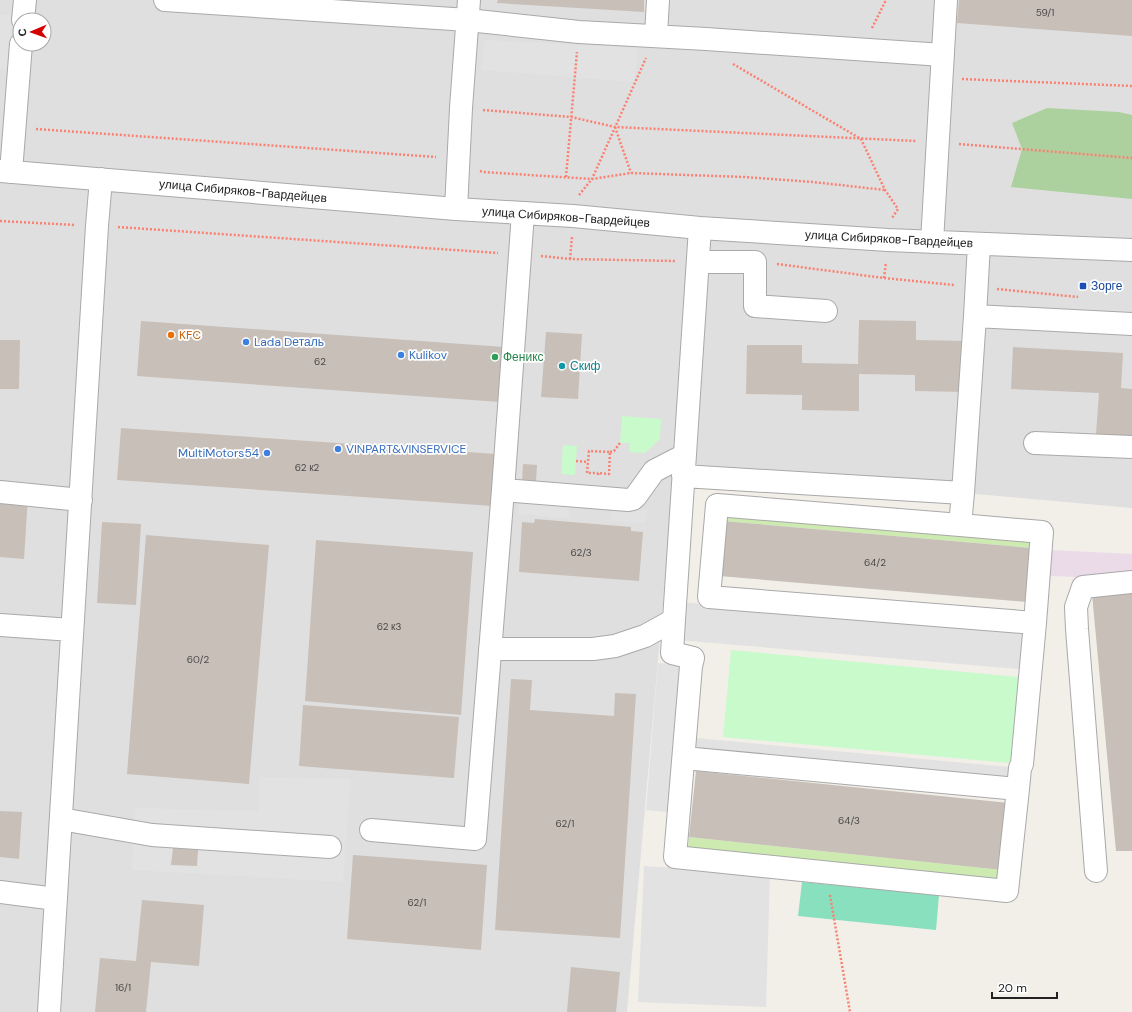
<svg xmlns="http://www.w3.org/2000/svg" width="1132" height="1012" font-family="'DM Sans',sans-serif">
  <style>
    .residential { fill: #e0dfdf; fill-rule: evenodd }
    .industrial { fill: #ebdbe8 }
    .grass { fill: #cdebb0 }
    .forest { fill: #add19e }
    .park { fill: #c8facc }
    .pitch { fill: #88e0be }
    .parking { fill: #e2e2e2 }
    .building { fill: #c7bfb8 }
    .lines { fill: none; stroke-linecap: round; stroke-linejoin: round }
    .minor-casing { stroke: #a9a9a9; stroke-width: 24 }
    .path { stroke: #fa8072; stroke-width: 2.5; stroke-dasharray: 2 2; stroke-linecap: butt }
    .minor { stroke: #fff; stroke-width: 22 }
    .transit-dot { fill: #1a4fb4; stroke: #fff; stroke-width: 1.5 }
    .food-dot { fill: #e8710a; stroke: #fff; stroke-width: 1.5 }
    .shop-dot { fill: #3f7fe0; stroke: #fff; stroke-width: 1.5 }
    .leisure-dot { fill: #2e9e5b; stroke: #fff; stroke-width: 1.5 }
    .culture-dot { fill: #0f9aa8; stroke: #fff; stroke-width: 1.5 }
    .labels { text-anchor: middle; stroke-width: 3.5; stroke-linejoin: round; paint-order: stroke }
    .number-label { font-size: 10px; fill: #4b4948 }
    .street-label { font-size: 12px; fill: #222; stroke: #fff }
    .transit-label { font-size: 12px; fill: #164399; stroke: #fff; text-anchor: start }
    .food-label { font-size: 12px; fill: #c56008; stroke: #fff; text-anchor: start }
    .shop-label { font-size: 12px; fill: #366cbe; stroke: #fff; text-anchor: start }
    .leisure-label { font-size: 12px; fill: #27864d; stroke: #fff; text-anchor: start }
    .culture-label { font-size: 12px; fill: #0d838f; stroke: #fff; text-anchor: start }
  </style>
  <rect width="100%" height="100%" fill="#f2efe9"/>
  <path class="residential" d="M0,0H1132V508L675,467L627,1012H0ZM20,20H44V44H20Z"/>
  <path class="industrial" d="M1051,550L1132,554V579L1050,576Z"/>
  <path class="grass" d="M724,513L1032,539L1031,548L723,521Z
    M689,837L1002,870L1001,881L688,848Z"/>
  <path class="forest" d="M1047,108L1119,112L1132,115V199L1011,187L1022,149L1012,123Z"/>
  <path class="park" d="M622,416L661,419L660,439L645,453L629,452L630,443H620Z
    M563,445L577,446L575,475L561,474Z
    M731,650L1030,678L1022,764L723,737Z"/>
  <path class="pitch" d="M802,882L939,895L936,930L798,916Z"/>
  <path class="parking" d="M0,14L12,15L8,69H0Z
    M484,40L638,48L634,82L481,70Z
    M519,500L569,504V518L518,514Z
    M612,507L647,509L646,523L611,521Z
    M681,602L1033,633L1030,670L678,640Z
    M658,663L691,666L685,737L1020,768L1018,789L684,758L679,813L646,810Z
    M259,777L351,779L343,882L132,870L135,808L258,811Z
    M644,866L770,874L766,1007L638,1002Z"/>
  <path class="building" d="M498,0H644V12L497,3Z
    M959,0H1132V36L957,23Z
    M859,320L916,321V340L966,341L965,392L915,391V375L859,374V411L802,410V395L746,394L747,345H802V363L858,364Z
    M141,321L504,347L500,402L137,376Z
    M546,332L582,334L578,399L541,397Z
    M0,340H20L19,389H0Z
    M1013,347L1123,353L1121,388L1132,389V436L1096,434L1099,393L1011,389Z
    M121,428L496,454L493,506L117,480Z
    M523,464L537,465L536,482L522,481Z
    M0,494L28,496L24,559L0,557Z
    M535,519L631,527V531L643,532L639,581L519,572L522,522L534,523Z
    M723,521L1031,548L1027,602L719,576Z
    M102,522L141,524L136,605L97,603Z
    M146,535L269,545L249,784L127,774Z
    M316,540L473,552L461,715L305,701Z
    M1132,590V851H1116L1092,594Z
    M511,679L532,680L530,710L614,716L615,693L636,694L620,938L495,930Z
    M303,705L459,717L454,778L299,766Z
    M696,771L1009,803L1002,870L689,837Z
    M0,811L22,812L19,859L0,857Z
    M173,848L198,850L197,866L171,865Z
    M353,855L487,865L481,950L347,939Z
    M142,900L204,905L199,966L151,962L146,1012H95L100,958L136,961Z
    M571,967L620,972L616,1012H567Z"/>
  <g class="lines">
    <defs>
      <path id="minor" d="M165,0L468,20L579,32L706,39L943,55
        M23,20L25,0
        M656,36L658,0
        M0,171L456,209L573,216L700,228L888,240L1132,250
        M11,172L21,44
        M456,209L461,108L469,0
        M932,242L946,0
        M698,262H755V306L826,311
        M975,316L1132,324
        M1035,443L1132,447
        M683,476L963,493L975,316L979,244
        M503,490L628,500L633,499L636,496L654,471L685,455
        M0,492L81,500
        M960,525L1042,532L1035,623L709,597L717,505L960,525L963,493
        M674,620L700,228
        M0,625L72,630
        M490,649H593L615,646L645,636L674,620L672,653L693,658L691,666L675,857L1007,891L1018,789L684,758
        M1018,789L1020,768L1022,764L1035,623
        M61,819L152,835L330,847
        M371,830L475,839L503,490L523,213
        M1096,871L1077,629L1076,607L1083,587L1132,582
        M0,892L56,899
        M49,1012L97,226L101,179"/>
    </defs>
    <use href="#minor" class="minor-casing"/>
    <path class="path" d="M872,28L886,0
      M733,64L861,139L885,190L898,209L892,218
      M962,79L1132,86
      M483,110L571,117L615,127L916,141
      M615,127L631,173
      M36,129L436,157
      M959,144L1132,158
      M480,171L483,172L592,179L631,173L744,177L813,182L885,190
      M566,177L577,52
      M579,195L592,179L646,58
      M0,221L75,225
      M118,227L498,253
      M541,256L570,259L676,261
      M570,259L572,237
      M777,264L884,278L954,285
      M884,278L886,262
      M997,289L1078,297
      M610,452L614,451L620,443
      M576,461L588,462
      M598,475V473L609,474L610,452L589,451L587,473H598
      M830,895L850,1012"/>
    <use href="#minor" class="minor"/>
  </g>
  <rect class="transit-dot" x="1079" y="282" width="8" height="8" rx="2"/>
  <circle class="food-dot" cx="171" cy="335" r="4"/>
  <g class="shop-dot">
    <circle cx="246" cy="342" r="4"/>
    <circle cx="401" cy="355" r="4"/>
    <circle cx="338" cy="449" r="4"/>
    <circle cx="267" cy="453" r="4"/>
  </g>
  <circle class="leisure-dot" cx="495" cy="357" r="4"/>
  <circle class="culture-dot" cx="562" cy="366" r="4"/>
  <g class="labels">
    <g class="number-label">
      <text x="1045" y="16">59/1</text>
      <text x="320" y="365">62</text>
      <text x="307" y="471">62 к2</text>
      <text x="581" y="556">62/3</text>
      <text x="875" y="566">64/2</text>
      <text x="389" y="630">62 к3</text>
      <text x="198" y="663">60/2</text>
      <text x="849" y="824">64/3</text>
      <text x="565" y="827">62/1</text>
      <text x="417" y="906">62/1</text>
      <text x="123" y="991">16/1</text>
    </g>
    <g class="street-label">
      <text transform="translate(243 191) rotate(5)" y="4">улица Сибиряков-Гвардейцев</text>
      <text transform="translate(566 217) rotate(4)" y="4">улица Сибиряков-Гвардейцев</text>
      <text transform="translate(889 239) rotate(3)" y="4">улица Сибиряков-Гвардейцев</text>
    </g>
    <g class="transit-label">
      <text x="1091" y="290">Зорге</text>
    </g>
    <g class="food-label">
      <text x="179" y="339">KFC</text>
    </g>
    <g class="shop-label">
      <text x="254" y="346">Lada Dеталь</text>
      <text x="409" y="359">Kulikov</text>
      <text x="346" y="453">VINPART&amp;VINSERVICE</text>
      <text x="259" y="457" text-anchor="end">MultiMotors54</text>
    </g>
    <g class="leisure-label">
      <text x="503" y="361">Феникс</text>
    </g>
    <g class="culture-label">
      <text x="570" y="370">Скиф</text>
    </g>
  </g>
  <g transform="translate(32 32) rotate(268)"><circle r="19" fill="#ffffff" stroke="#a7a7a7"/>
  <path d="M0-3L7 15L0 10L-7 15Z" fill="#d40000"/>
  <text y="-6" font-size="11" font-weight="bold" text-anchor="middle" fill="#222222">С</text>
  </g>
  <path d="M992 992v6h65v-6" fill="none" stroke="#222222" stroke-width="2"/>
  <text x="998" y="992" font-size="12" fill="#222222" stroke="#ffffff" stroke-width="3" paint-order="stroke">20 m</text>
</svg>
